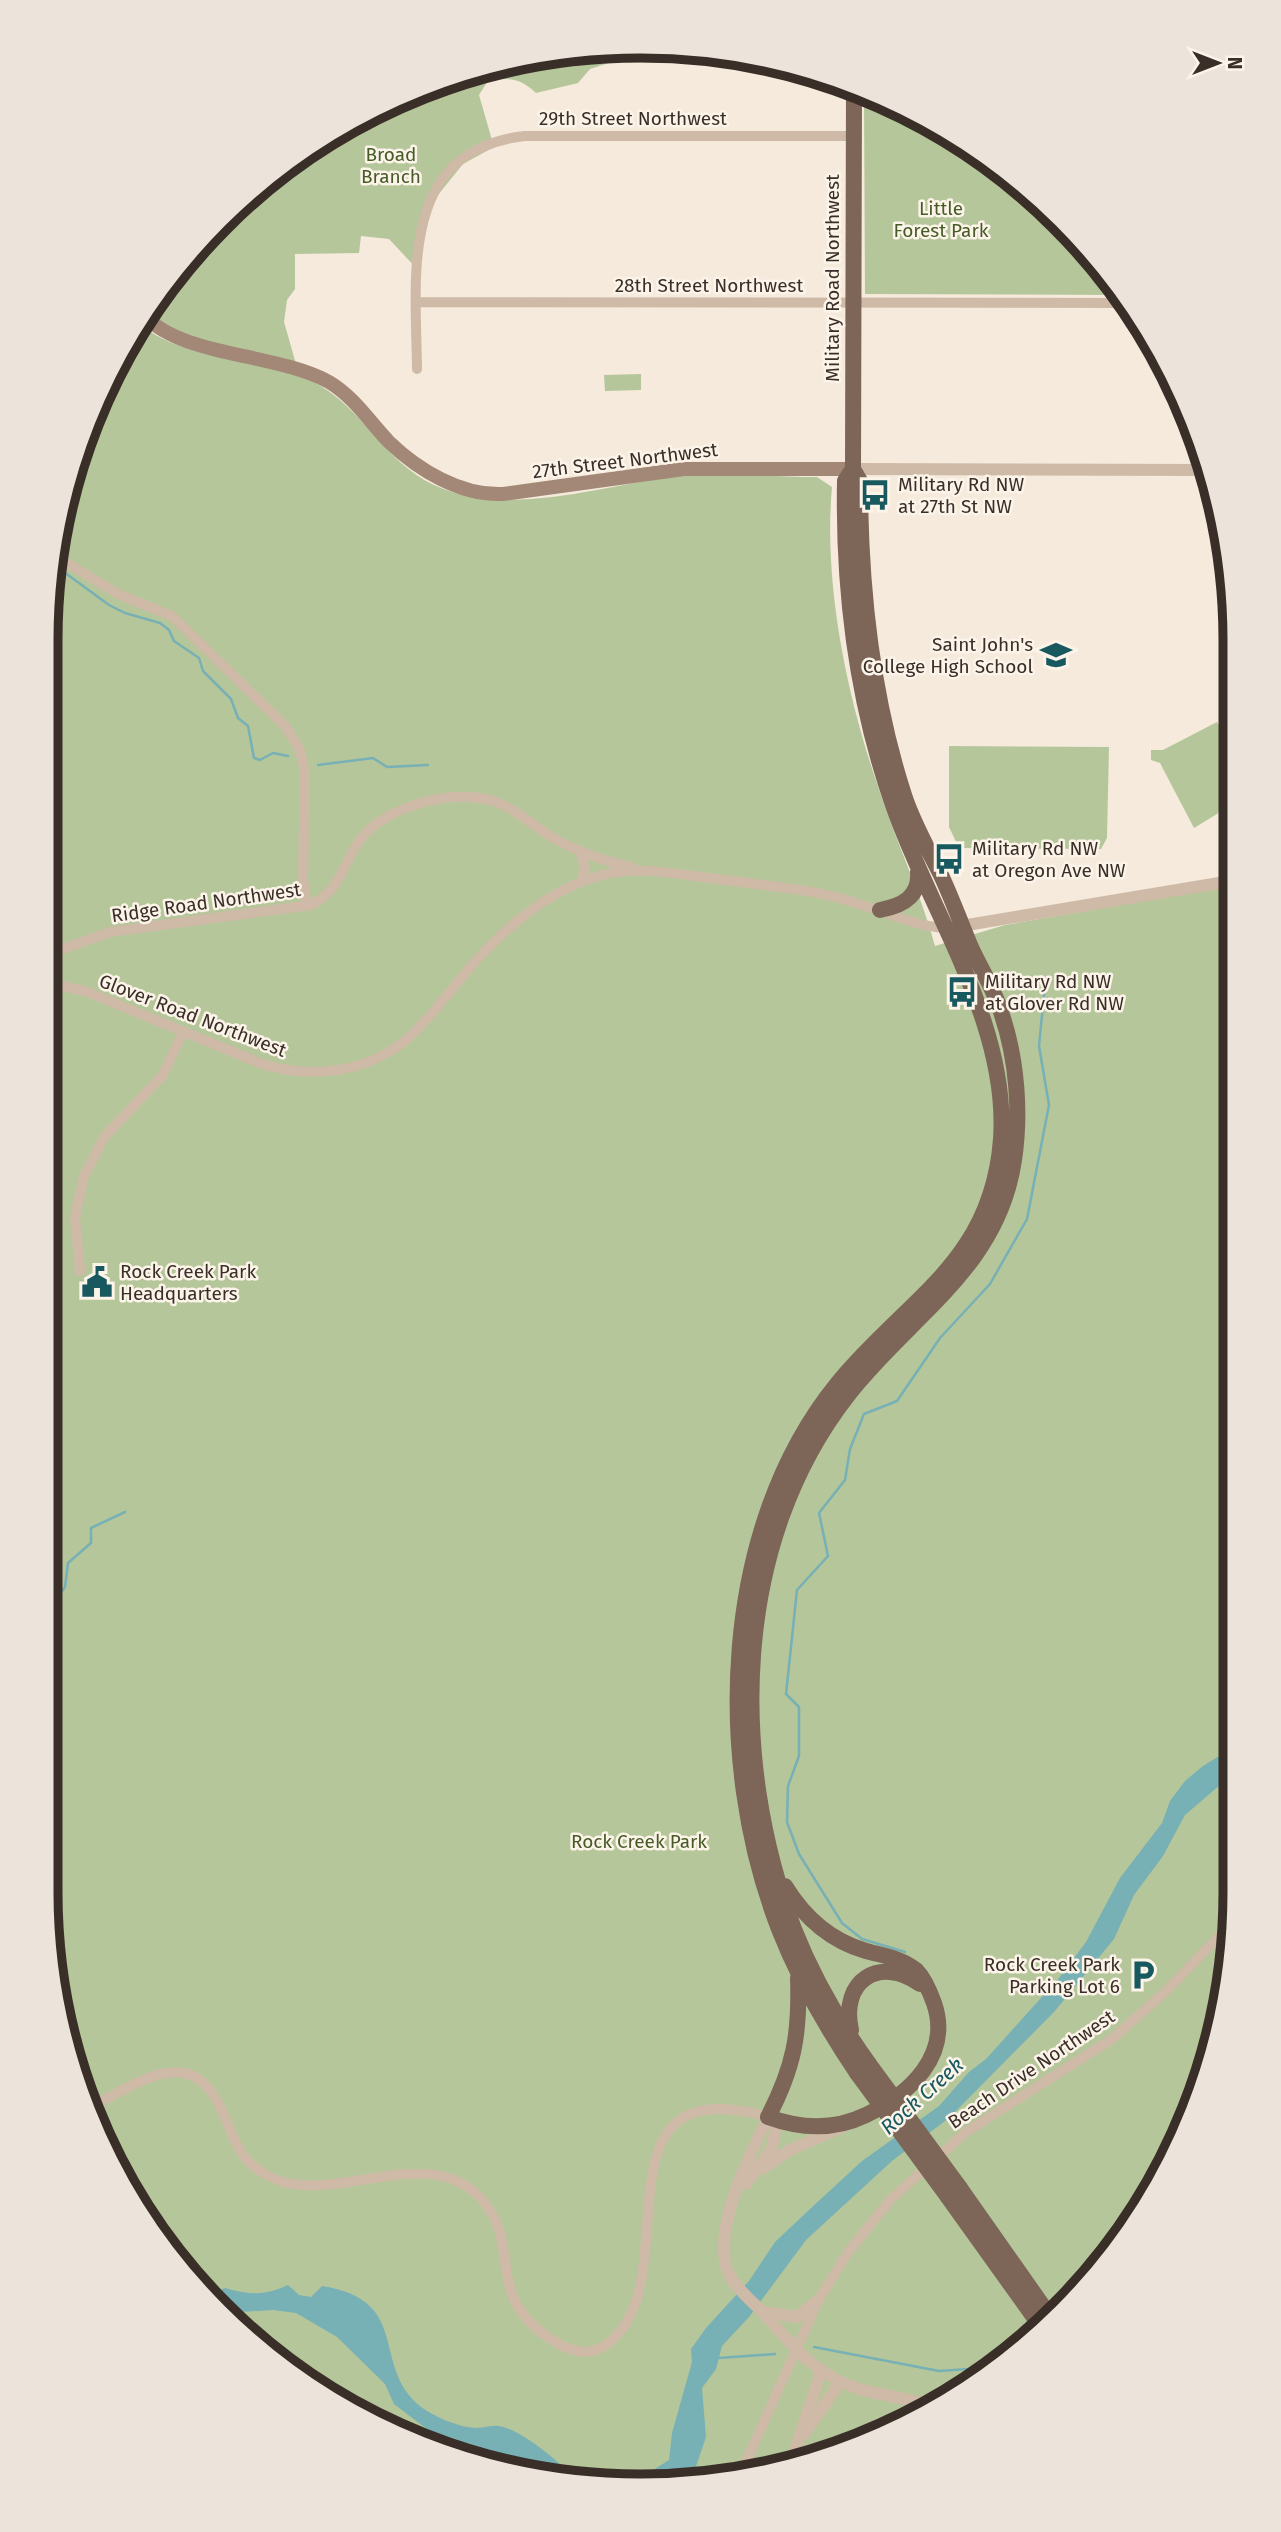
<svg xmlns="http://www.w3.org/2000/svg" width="1281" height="2532" font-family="'Fira Sans',sans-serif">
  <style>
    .green { fill: #b5c69a }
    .water { fill: #77b0b5 }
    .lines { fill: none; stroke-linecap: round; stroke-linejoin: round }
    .stream { stroke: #77b0b5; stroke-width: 2.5 }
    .minor { stroke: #cebaa6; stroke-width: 10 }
    .tertiary { stroke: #cebaa6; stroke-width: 12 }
    .secondary { stroke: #a38877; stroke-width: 14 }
    .primary { stroke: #7d6557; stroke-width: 16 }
    .primary-bridge { stroke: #7d6557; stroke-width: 16 }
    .labels { text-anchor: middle; stroke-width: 5; stroke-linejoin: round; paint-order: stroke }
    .street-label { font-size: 19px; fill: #3a2e28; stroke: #fcf4e9 }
    .park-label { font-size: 19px; fill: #475b28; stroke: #fcf4e9 }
    .poi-label { font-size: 19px; fill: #3a2e28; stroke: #fcf4e9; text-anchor: start }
    .water-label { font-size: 21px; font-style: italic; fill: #185960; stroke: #fcf4e9 }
    .rim { fill: none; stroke: #3a2e28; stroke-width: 9 }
  </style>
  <rect width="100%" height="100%" fill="#f5eadc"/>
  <path class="green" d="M679,47L755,59L748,64L612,62L590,69L578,83L536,93C521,78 509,78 489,79L479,95L494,147L463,164L429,206L419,271L389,239L361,236L359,253L295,254V289L287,300L284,322L296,364L171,332L148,312C235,172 400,73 562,51C600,45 641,48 679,47Z
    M864,92L903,107L1003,169L1113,279L1122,295L865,294Z
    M140,323C178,361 266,357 314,382C363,408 383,461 434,485C508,519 601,485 679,476C724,471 772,477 817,477L832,487C823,586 848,702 881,795C898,846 921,894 935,946L1005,925L1231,886L1234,1930L1215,2045L1174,2154L1062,2312L904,2425L718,2481L524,2475L343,2407L248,2339L169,2254L77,2083L46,1891L47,602L66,487L107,378Z
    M641,374V390L605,391L604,375Z
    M1217,722L1231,744V798L1217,814L1194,828L1160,763L1151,760V750H1163Z
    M949,746L1109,747L1107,838L1101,849L959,848L949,827Z"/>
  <path class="water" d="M1234,1747V1773L1185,1815L1163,1856L1134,1895L1114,1939L1054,2012L949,2118L892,2161L806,2240L749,2317L722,2346L716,2369L702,2388L706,2437L691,2481L639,2479L669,2460L672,2433L692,2362L691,2349L706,2328L749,2281L775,2242L810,2209L862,2161L939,2106L969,2072L986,2059L1059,1978L1086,1942L1120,1878L1162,1823L1170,1801L1185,1781L1203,1766Z
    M288,2285L299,2295L311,2297L322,2286C417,2301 366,2371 427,2411C440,2419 462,2428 477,2428C484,2428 492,2425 499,2426C520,2429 559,2461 573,2477L529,2475L500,2455L476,2451L456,2439L432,2433L394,2404L385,2384L337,2337L296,2313L273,2310L224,2313L207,2295L225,2288C249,2295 265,2296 288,2285Z"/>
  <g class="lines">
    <path class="stream" d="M53,564L109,605L125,613L160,623L169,630L174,641L199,658L203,671L231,699L238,718L248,726L254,758L260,760L273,753L288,756
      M318,765L373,758L387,767L428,765
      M46,1655L52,1651V1639L58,1626L54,1602L65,1587L68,1563L91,1543V1528L125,1512
      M905,1952L862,1939L842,1923L799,1854L787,1822L788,1786L799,1756V1707L786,1694L797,1590L828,1556L819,1513L845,1480L850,1449L864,1414L897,1401L940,1338L990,1284L1027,1219L1049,1105L1039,1046L1045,985
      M814,2347L939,2371L983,2368
      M719,2358L775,2354"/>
    <path class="minor" d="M416,302L1127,303
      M417,369C416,276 398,150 525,136H853
      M54,555L118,594L172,616L285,726L299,748L305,770L303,880L307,906
      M580,851L585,867L582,881
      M53,952L51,967L59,985
      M46,955L110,932L311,905C347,888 344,846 376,824C407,802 456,790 493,801C515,808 533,826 552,837C577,852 604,861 632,867
      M46,983L85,991L262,1064C310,1079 367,1073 407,1039C432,1017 451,989 473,964C507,926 552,888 602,875C639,865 680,875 718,879C760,885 802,888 843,899C876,908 910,925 944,928
      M80,1271L75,1217L84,1176L105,1136L163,1075L183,1032
      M90,2107C114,2096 141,2077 167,2073C217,2064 223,2126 243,2155C253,2170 275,2181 292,2184C355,2194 436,2145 483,2201C521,2246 486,2293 545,2335C555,2343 569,2350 583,2352C596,2353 607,2345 615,2337C685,2268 590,2067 768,2117
      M740,2475L819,2299L849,2251L891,2199L966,2132L1112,2039L1165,1992L1234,1921"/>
    <path class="tertiary" d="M853,469L1206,470
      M955,927L1231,881
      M762,2169L790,2150L842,2127
      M746,2184L772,2148L776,2127L768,2117C750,2155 707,2237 731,2278C741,2294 759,2307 771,2321C794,2348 814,2371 848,2385C874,2396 904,2396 930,2406
      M764,2312L798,2317L819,2299
      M803,2435L835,2390L838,2380
      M792,2459L821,2372"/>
    <path class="secondary" d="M145,316C183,357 277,353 329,382C354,397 369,421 389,442C418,470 461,496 503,494L684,469H853"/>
    <path class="primary" d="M854,88L853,469L860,481C860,587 871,693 904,795C913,823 927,847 940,873C951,896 960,921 970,945C980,968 995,990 1002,1015C1017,1060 1021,1113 1014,1160C998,1269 910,1315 848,1395C732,1543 729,1758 794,1929C813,1977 839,2022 869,2064
      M853,469L845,481C843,590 857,702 893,805C930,912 1009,1023 1001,1139C992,1263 906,1299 837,1384C720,1528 714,1762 779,1929C799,1980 826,2027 857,2073
      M880,910C902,906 920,897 918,872
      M785,1886C804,1917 831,1941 866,1951C884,1956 901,1958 916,1970C925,1979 930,1992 934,2003C952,2055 910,2094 866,2115C835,2130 801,2129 768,2117C794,2067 800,2034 798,1978
      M851,2030C840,1981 879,1955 920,1984
      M960,2188L1052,2319
      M948,2197L1041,2327"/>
    <path class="primary-bridge" d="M869,2064L960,2188
      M857,2073L948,2197"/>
  </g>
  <defs>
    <symbol id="bus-bare" viewBox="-9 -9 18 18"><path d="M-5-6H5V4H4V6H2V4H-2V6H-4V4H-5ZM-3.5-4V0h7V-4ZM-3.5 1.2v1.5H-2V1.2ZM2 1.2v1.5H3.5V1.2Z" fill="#185960" stroke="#fcf4e9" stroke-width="2.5" paint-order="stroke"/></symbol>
    <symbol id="school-bare" viewBox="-9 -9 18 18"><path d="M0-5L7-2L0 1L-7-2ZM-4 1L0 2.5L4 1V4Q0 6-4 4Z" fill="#185960" stroke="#fcf4e9" stroke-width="2.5" paint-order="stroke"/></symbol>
    <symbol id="civic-bare" viewBox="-9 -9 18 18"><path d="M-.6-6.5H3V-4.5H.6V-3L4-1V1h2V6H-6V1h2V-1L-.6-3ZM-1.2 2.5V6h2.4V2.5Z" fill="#185960" stroke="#fcf4e9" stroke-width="2.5" paint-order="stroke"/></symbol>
    <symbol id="parking-bare" viewBox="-9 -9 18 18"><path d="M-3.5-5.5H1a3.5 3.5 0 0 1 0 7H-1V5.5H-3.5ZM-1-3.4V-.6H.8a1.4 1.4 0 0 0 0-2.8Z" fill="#185960" stroke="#fcf4e9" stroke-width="2.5" paint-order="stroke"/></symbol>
  </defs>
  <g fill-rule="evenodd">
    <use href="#bus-bare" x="853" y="473" width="44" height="44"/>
    <use href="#school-bare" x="1034" y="633" width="44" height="44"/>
    <use href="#bus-bare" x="927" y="837" width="44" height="44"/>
    <use href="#bus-bare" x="940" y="970" width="44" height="44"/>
    <use href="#civic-bare" x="75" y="1260" width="44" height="44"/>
    <use href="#parking-bare" x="1121" y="1953" width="44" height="44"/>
  </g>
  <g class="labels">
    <g class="street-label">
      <text x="633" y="125">29th Street Northwest</text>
      <text transform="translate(832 278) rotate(-90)" y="7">Military Road Northwest</text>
      <text x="709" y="292">28th Street Northwest</text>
      <text transform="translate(625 460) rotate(-7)" y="7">27th Street Northwest</text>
      <text transform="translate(206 902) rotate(-8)" y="7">Ridge Road Northwest</text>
      <text transform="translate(193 1015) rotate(21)" y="7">Glover Road Northwest</text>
      <text transform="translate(1031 2069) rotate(-34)" y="7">Beach Drive Northwest</text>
    </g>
    <g class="park-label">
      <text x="391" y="161">Broad<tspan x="391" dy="22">Branch</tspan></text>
      <text x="941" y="215">Little<tspan x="941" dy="22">Forest Park</tspan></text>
      <text x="639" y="1848">Rock Creek Park</text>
    </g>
    <g class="poi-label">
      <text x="898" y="491">Military Rd NW<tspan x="898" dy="22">at 27th St NW</tspan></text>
      <text x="1033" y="651" text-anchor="end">Saint John's<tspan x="1033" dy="22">College High School</tspan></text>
      <text x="972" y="855">Military Rd NW<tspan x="972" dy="22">at Oregon Ave NW</tspan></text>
      <text x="985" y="988">Military Rd NW<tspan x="985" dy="22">at Glover Rd NW</tspan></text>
      <text x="120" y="1278">Rock Creek Park<tspan x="120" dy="22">Headquarters</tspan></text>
      <text x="1120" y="1971" text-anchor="end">Rock Creek Park<tspan x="1120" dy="22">Parking Lot 6</tspan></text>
    </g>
    <g class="water-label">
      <text transform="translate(922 2096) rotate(-42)" y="7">Rock Creek</text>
    </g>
  </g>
  <path d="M0 0H1281V2532H0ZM640 58H641A582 582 0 0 1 1223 640V1892A582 582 0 0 1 641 2474H640A582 582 0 0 1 58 1892V640A582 582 0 0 1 640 58Z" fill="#ece4da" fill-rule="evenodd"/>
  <path class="rim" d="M640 58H641A582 582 0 0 1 1223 640V1892A582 582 0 0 1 641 2474H640A582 582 0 0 1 58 1892V640A582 582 0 0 1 640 58Z"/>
  <g transform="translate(1218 63) rotate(90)" stroke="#fcf4e9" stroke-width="5" paint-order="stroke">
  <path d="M0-5L12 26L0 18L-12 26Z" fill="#3a2e28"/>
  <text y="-10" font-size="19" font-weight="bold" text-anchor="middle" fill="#3a2e28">N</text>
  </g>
</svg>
